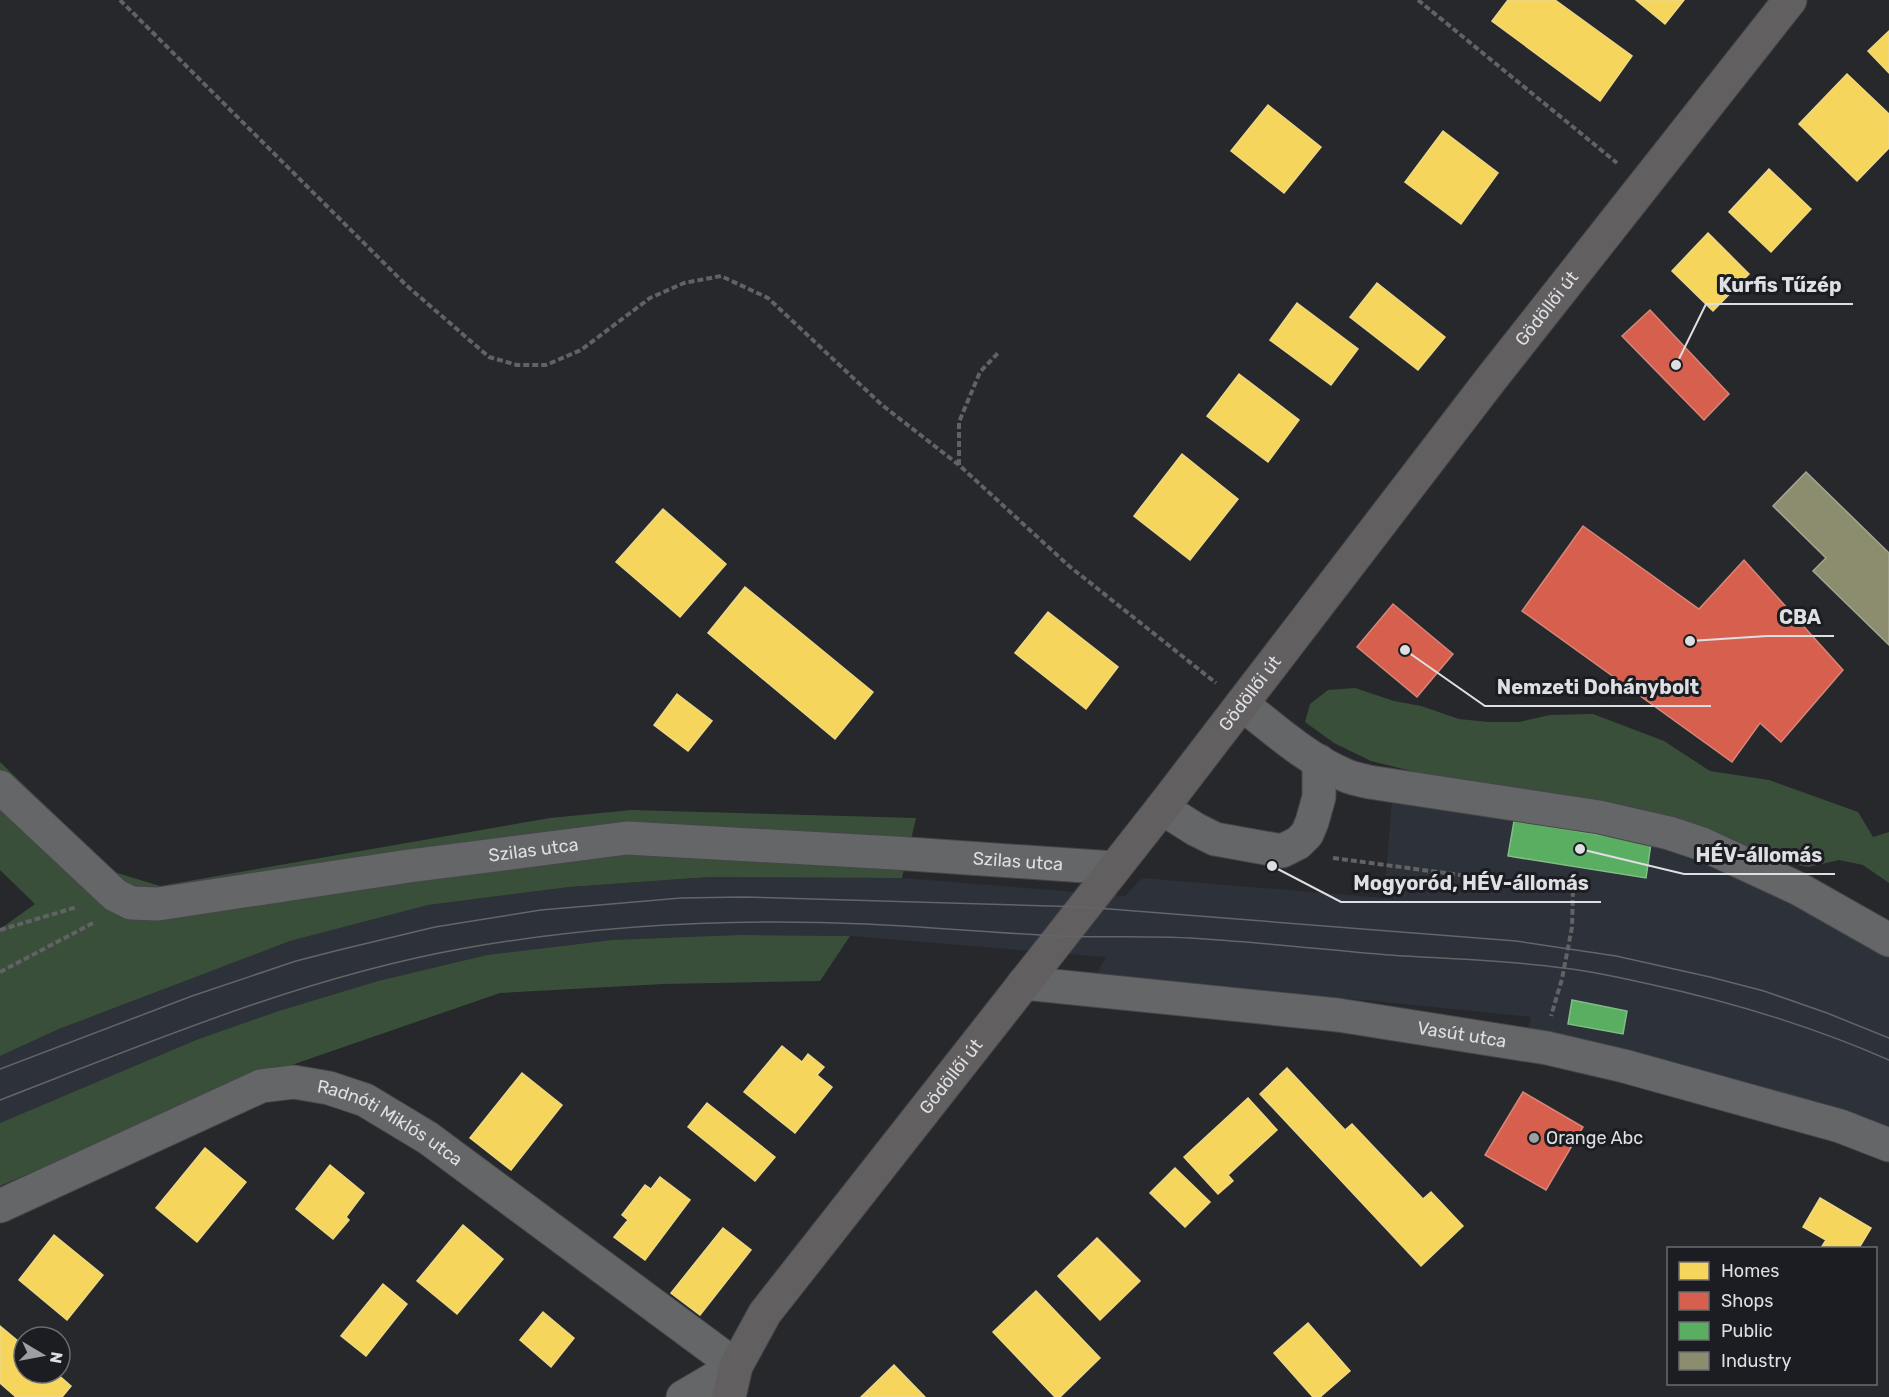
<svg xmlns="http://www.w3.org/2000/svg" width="1889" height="1397" font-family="Rubik,sans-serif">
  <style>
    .built { fill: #2d3139 }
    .green { fill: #3a4f39 }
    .homes { fill: #f6d55c; stroke: #efd884; stroke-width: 1.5 }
    .shops { fill: #d6604d; stroke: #d8867a; stroke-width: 1.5 }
    .public { fill: #5aae61; stroke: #82bd88; stroke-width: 1.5 }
    .industry { fill: #8c8c6e; stroke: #a5a591; stroke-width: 1.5 }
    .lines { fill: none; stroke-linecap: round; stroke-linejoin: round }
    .minor-casing { stroke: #454649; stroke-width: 35 }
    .major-casing { stroke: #454649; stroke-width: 35 }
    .path { stroke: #616264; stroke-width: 4; stroke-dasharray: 6 3; stroke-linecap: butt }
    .minor { stroke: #656667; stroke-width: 33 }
    .major { stroke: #625f61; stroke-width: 33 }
    .tram { stroke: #646567; stroke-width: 1.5 }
    .poi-dot { fill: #9e9fa3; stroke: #1b1d22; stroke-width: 2 }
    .labels { text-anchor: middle; stroke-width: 6; stroke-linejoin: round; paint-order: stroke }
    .street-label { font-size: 18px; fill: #dedfe3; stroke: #1b1d22 }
    .poi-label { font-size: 18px; fill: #dedfe3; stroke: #1b1d22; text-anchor: start }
    .leader { fill: none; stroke: #dedfe3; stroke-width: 2 }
    .callout-dot { fill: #dedfe3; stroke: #1b1d22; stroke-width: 2 }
    .callout-label { font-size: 20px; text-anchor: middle; font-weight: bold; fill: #dedfe3; stroke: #1b1d22; stroke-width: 6; stroke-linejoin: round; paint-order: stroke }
  </style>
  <rect width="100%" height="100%" fill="#26282b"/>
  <path class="built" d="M1392,802L1689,846L1889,954V1132L1526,1035L1531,1017L1097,973L1106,957L850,936L738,935L612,940L487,955L378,981L196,1040L0,1123V1056L59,1029L290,941L428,905L569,887L709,877L902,878L1125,896L1142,878L1384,898Z"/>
  <path class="green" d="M1355,688L1394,701L1421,706L1459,719L1488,722H1519L1550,715L1593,714L1664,741L1710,771L1769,780L1858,812L1873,837L1889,832V883L1863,865L1839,860L1809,867L1773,861L1371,761L1334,743L1305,722L1310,704L1328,690Z
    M0,762L114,872L160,886L550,818L631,810L916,818L902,878L709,877L569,887L428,905L290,941L59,1029L0,1056V929L35,904L0,870Z
    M738,935L850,936L820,981L663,984L500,993L245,1081L0,1186V1123L196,1040L279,1011L378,981L487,955L612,940Z"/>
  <path class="homes" d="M1508,0H1555L1632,56L1600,101L1492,21Z
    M1636,0H1684L1665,24Z
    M1889,31V73L1868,51Z
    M1847,74L1889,114V148L1857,181L1799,124Z
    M1268,105L1321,147L1284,193L1231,151Z
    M1443,131L1498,173L1461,224L1405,182Z
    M1769,169L1811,209L1771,252L1729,212Z
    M1708,233L1749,274L1713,311L1672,271Z
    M1377,283L1445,337L1418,370L1350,317Z
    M1297,303L1358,349L1331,385L1270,340Z
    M1239,374L1299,420L1268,462L1207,416Z
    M1182,454L1238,499L1190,560L1134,516Z
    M663,509L726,564L680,617L616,562Z
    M745,587L873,692L835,739L708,633Z
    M1048,612L1118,667L1086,709L1015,653Z
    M677,694L712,721L688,751L654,725Z
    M782,1046L802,1062L808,1054L824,1067L817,1075L832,1087L795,1133L744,1092Z
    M1287,1068L1345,1130L1352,1124L1423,1199L1431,1192L1463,1226L1421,1266L1260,1094Z
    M522,1073L562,1105L511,1170L470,1138Z
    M1248,1098L1277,1130L1228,1175L1233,1181L1218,1194L1184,1157Z
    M707,1103L775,1157L755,1181L688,1127Z
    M205,1148L246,1182L197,1242L156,1208Z
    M330,1165L364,1193L346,1217L349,1220L333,1239L296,1209Z
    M1175,1168L1210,1202L1185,1227L1150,1193Z
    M660,1177L690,1200L645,1260L614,1237L628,1220L622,1215L645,1185L651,1189Z
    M1820,1198L1871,1228L1859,1248H1821L1826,1240L1803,1227Z
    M463,1225L503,1259L457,1314L417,1281Z
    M723,1228L751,1250L700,1315L671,1293Z
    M54,1235L103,1275L67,1320L19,1280Z
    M1097,1238L1140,1281L1100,1320L1058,1276Z
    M383,1284L407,1304L366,1356L341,1336Z
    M1036,1291L1100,1358L1060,1397H1055L993,1332Z
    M543,1312L574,1338L551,1367L520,1340Z
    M1308,1323L1350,1371L1320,1397H1313L1274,1353Z
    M0,1326L24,1346V1373H56L71,1386L62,1397H16L0,1383Z
    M894,1365L925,1397H861Z"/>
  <path class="shops" d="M1650,310L1729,394L1704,420L1622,336Z
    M1583,526L1699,609L1744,560L1843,670L1781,742L1760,723L1732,762L1522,611Z
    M1393,604L1453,654L1417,697L1357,647Z
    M1523,1092L1583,1127L1546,1190L1485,1155Z"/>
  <path class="public" d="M1514,821L1651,843L1646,878L1508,856Z
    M1572,1000L1627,1011L1623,1034L1568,1024Z"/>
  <path class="industry" d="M1806,472L1889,553V645L1813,571L1826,558L1773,506Z"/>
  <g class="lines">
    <defs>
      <g id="minor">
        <path d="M1242,704C1275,730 1308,760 1347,776C1354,779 1362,780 1369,782L1599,817L1669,833L1702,844L1799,889L1889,940"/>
        <path id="s1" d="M0,787L115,895L131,903L158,904L409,866L627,838L895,853L1114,868"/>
        <path d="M1162,808L1195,829L1215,839L1282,851L1298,843L1307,834L1312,822L1319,797V761"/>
        <path id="s2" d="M1024,983L1338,1015L1547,1048L1624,1066L1840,1126L1889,1145"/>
        <path id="s3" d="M0,1206L261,1086L294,1082L329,1088L365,1100L428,1138L736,1366L683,1397"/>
      </g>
      <g id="major">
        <path id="s4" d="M729,1397L736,1366L765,1313L1162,808L1491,379L1790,0"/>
      </g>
    </defs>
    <use href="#minor" class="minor-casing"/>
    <use href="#major" class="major-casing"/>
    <path class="path" d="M120,0L406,285L489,357L517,365H546L581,350L650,298L684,283L721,276L768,298L882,405L959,465L1069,566L1216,683
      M1418,0L1617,163
      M959,465V422L980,372L998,353
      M1333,858L1573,890L1572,927L1562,979L1551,1016
      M0,930L77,907
      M0,972L93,923"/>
    <use href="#minor" class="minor"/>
    <use href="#major" class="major"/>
    <path class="tram" d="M0,1069L192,996L296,961L339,950L435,927L541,910L681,898L743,897L1084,907L1516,941L1616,956L1710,977L1764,991L1827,1013L1889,1038
      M0,1100C150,1042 301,978 460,949C594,925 731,918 866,924C931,927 995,933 1060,936C1108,938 1157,935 1205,939C1267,943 1328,950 1389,955C1447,959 1506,960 1563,968C1592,971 1621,978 1649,984C1732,1002 1811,1026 1889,1060"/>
  </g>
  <circle class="poi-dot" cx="1534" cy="1138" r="6"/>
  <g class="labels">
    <g class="street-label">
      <text dy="6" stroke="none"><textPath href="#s4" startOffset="1365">Gödöllői út</textPath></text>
      <text dy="6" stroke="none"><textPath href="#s4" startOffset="879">Gödöllői út</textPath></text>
      <text dy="6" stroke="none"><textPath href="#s1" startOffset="582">Szilas utca</textPath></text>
      <text dy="6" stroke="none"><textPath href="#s1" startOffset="1068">Szilas utca</textPath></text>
      <text dy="6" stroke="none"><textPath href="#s2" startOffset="441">Vasút utca</textPath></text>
      <text dy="6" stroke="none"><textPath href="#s4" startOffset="393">Gödöllői út</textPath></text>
      <text dy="6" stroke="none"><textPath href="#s3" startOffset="426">Radnóti Miklós utca</textPath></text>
    </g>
    <g class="poi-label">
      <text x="1546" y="1144">Orange Abc</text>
    </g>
  </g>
  <path class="leader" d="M1676 365L1706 304H1853M1690 641L1767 636H1834M1405 650L1485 706H1711M1580 849L1684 874H1835M1272 866L1341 902H1601"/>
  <g class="callout-dot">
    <circle cx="1676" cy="365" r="6"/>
    <circle cx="1690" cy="641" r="6"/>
    <circle cx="1405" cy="650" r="6"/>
    <circle cx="1580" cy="849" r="6"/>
    <circle cx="1272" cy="866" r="6"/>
  </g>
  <g class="callout-label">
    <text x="1780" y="292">Kurfis Tűzép</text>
    <text x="1800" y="624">CBA</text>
    <text x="1598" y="694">Nemzeti Dohánybolt</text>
    <text x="1759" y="862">HÉV-állomás</text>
    <text x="1471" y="890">Mogyoród, HÉV-állomás</text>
  </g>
  <rect x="1667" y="1247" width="210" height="138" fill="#1b1d22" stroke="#696b6f" stroke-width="1.5"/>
  <rect x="1679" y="1262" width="30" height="18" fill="#f6d55c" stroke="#696b6f" stroke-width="1.5"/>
  <text x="1721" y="1277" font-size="18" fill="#dedfe3">Homes</text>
  <rect x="1679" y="1292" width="30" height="18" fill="#d6604d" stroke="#696b6f" stroke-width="1.5"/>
  <text x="1721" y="1307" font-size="18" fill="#dedfe3">Shops</text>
  <rect x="1679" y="1322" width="30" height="18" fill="#5aae61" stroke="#696b6f" stroke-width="1.5"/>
  <text x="1721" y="1337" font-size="18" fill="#dedfe3">Public</text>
  <rect x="1679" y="1352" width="30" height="18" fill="#8c8c6e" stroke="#696b6f" stroke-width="1.5"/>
  <text x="1721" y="1367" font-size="18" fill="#dedfe3">Industry</text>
  <g transform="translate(42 1355) rotate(100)"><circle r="28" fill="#1b1d22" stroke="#696b6f" stroke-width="1.5"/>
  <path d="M0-4.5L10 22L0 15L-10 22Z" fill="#9e9fa3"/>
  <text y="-9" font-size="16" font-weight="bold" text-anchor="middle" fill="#dedfe3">N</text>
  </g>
</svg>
